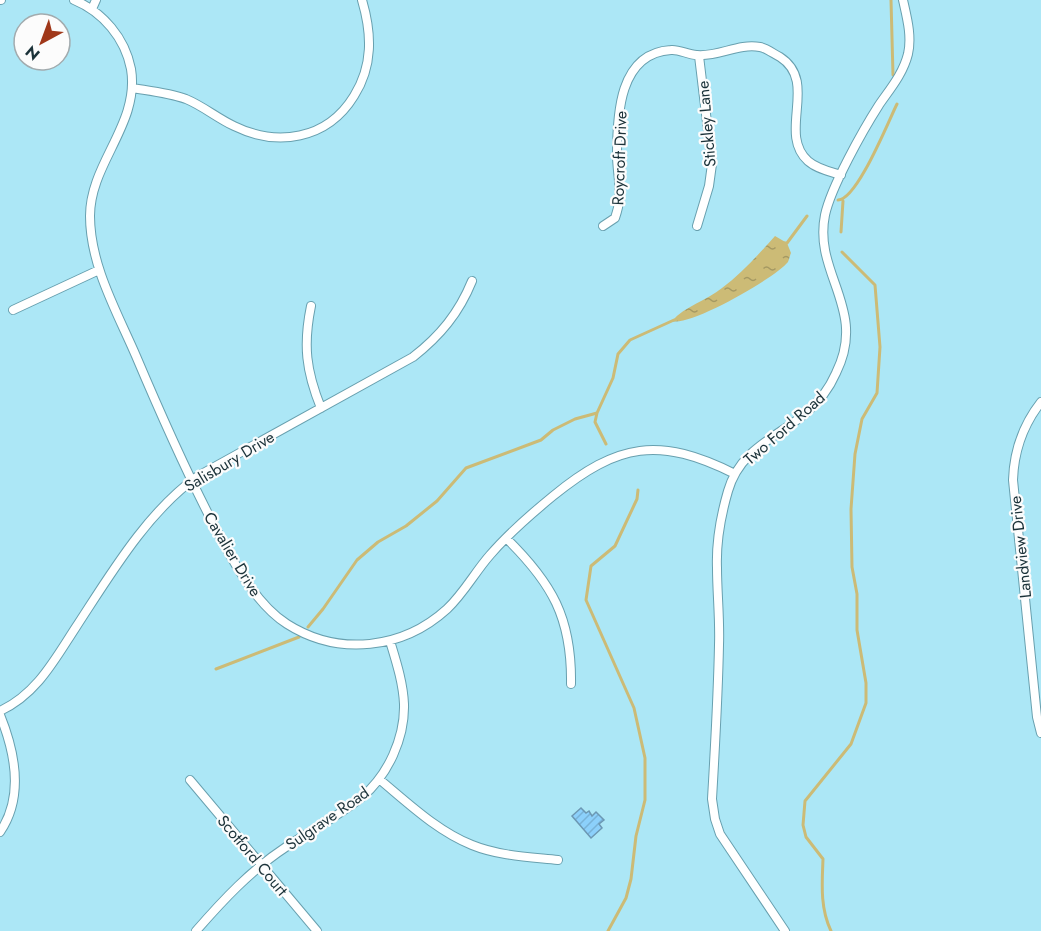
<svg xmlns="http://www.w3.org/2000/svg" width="1041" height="931" font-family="Jost,sans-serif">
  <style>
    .water { fill: url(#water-ripples) }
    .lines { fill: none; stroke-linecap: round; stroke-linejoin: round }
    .stream { stroke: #ccbb76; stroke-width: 3 }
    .building { fill: url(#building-hatch); stroke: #6c98b3; stroke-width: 1.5 }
    .street-casing { stroke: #68a0af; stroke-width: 10 }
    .street { stroke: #fff; stroke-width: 8 }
    .labels { text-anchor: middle; stroke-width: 4.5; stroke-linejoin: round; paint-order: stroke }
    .street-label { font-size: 16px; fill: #1b3239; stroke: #fcfcfc }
  </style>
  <defs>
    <pattern id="water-ripples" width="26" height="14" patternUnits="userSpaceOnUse" patternTransform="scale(1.5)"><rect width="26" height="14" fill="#ccbb76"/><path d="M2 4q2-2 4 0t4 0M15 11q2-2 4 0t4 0" fill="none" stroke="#a59962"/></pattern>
    <pattern id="building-hatch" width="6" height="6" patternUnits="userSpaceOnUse" patternTransform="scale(1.5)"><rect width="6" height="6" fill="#8cd0fb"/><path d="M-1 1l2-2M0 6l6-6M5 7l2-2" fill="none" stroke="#78b3d8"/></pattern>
  </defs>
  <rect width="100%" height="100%" fill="#ace7f6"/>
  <path class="water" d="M775,236L787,243L791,253C790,255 789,260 788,262C775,278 690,327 672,321C685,306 706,301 722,288C742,273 759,254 775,236Z"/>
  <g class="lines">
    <path class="stream" d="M891,0L893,75
      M838,200C857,200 888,122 897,104
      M841,232L843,201
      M784,243H787L807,216
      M606,444L595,422L597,413L613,378L618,354L630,340L674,320
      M308,627L323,609L357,560L378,542L406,526L437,501L466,468L541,440L553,430L575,419L597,413
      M216,669L299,637
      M608,931L626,898L631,879L636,836L645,800V758L634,708L586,600L591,566L615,546L637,499L638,490
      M831,931C820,908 822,884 823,859L806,837L803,825L805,801L851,744L866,703V683L857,630V594L852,567L851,509L855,454L862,419L877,393L880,347L875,285L842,252"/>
  </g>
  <path class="building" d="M581,808L586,813L589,811L592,816L596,812L604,820L599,824L602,828L591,838L572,816Z"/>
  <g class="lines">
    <defs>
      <path id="street" d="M0,0H1
        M74,0C103,12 125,38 131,69C140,124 90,163 90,216C90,265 117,312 136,356C161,415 187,474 217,531C226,547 234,564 245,579C256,596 270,613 287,624C339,657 403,649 447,609C464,593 475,572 490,555C509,533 531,514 553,496C618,443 659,436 735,474
        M92,9L96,0
        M132,88C150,91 169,93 186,99C203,106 217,118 234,126C277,147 327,140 354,96C373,66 372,34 362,0
        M603,226L615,218C617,212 619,206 619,200C621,186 617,170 617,155C617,115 619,53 671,50C679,49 688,55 697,55C719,57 738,43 760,47C766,48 774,54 780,57C819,82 777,133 808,161C817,169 831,172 841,175
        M697,226L709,186L712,164L699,56
        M311,306C303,345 306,371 321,408
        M13,310L99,270
        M1041,402C1023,425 1014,450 1013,480L1037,717L1041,733
        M506,538C552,583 572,618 571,684
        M0,711C37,694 55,659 76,627C110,575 147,512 198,476L413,357C440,336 459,313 472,281
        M0,715C15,752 24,797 0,832
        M379,779C408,803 437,831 472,845C499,856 530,857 558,860
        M190,780L317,931
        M196,931C223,900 251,870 286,847C311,830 339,816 362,797C388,775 405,738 404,704C403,682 396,661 390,641
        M785,931L720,834L715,819L712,799C715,748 718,696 719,645C720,619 717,593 717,568C716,542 721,515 728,491C740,449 776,438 806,413C819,402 829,389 836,373C868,309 813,274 825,215C831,187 863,130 879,105C890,89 903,74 908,54C912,36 907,18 903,0"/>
    </defs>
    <use href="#street" class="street-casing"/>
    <use href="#street" class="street"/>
  </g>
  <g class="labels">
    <g class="street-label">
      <text transform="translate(706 124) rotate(-95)" y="6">Stickley Lane</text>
      <text transform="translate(619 158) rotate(-88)" y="6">Roycroft Drive</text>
      <text transform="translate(784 428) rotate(-41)" y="6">Two Ford Road</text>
      <text transform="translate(229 461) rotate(-31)" y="6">Salisbury Drive</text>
      <text transform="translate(1020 547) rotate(-96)" y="6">Landview Drive</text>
      <text transform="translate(233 554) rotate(59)" y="6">Cavalier Drive</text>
      <text transform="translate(327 818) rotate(-35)" y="6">Sulgrave Road</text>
      <text transform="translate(253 855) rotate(50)" y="6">Scotford Court</text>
    </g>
  </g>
  <g transform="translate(42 42) rotate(221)"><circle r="28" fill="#fcfcfc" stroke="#a2abae" stroke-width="1.5"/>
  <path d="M0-4.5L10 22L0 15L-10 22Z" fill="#a0381a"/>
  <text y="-9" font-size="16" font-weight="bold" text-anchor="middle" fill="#1b3239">N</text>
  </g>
</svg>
